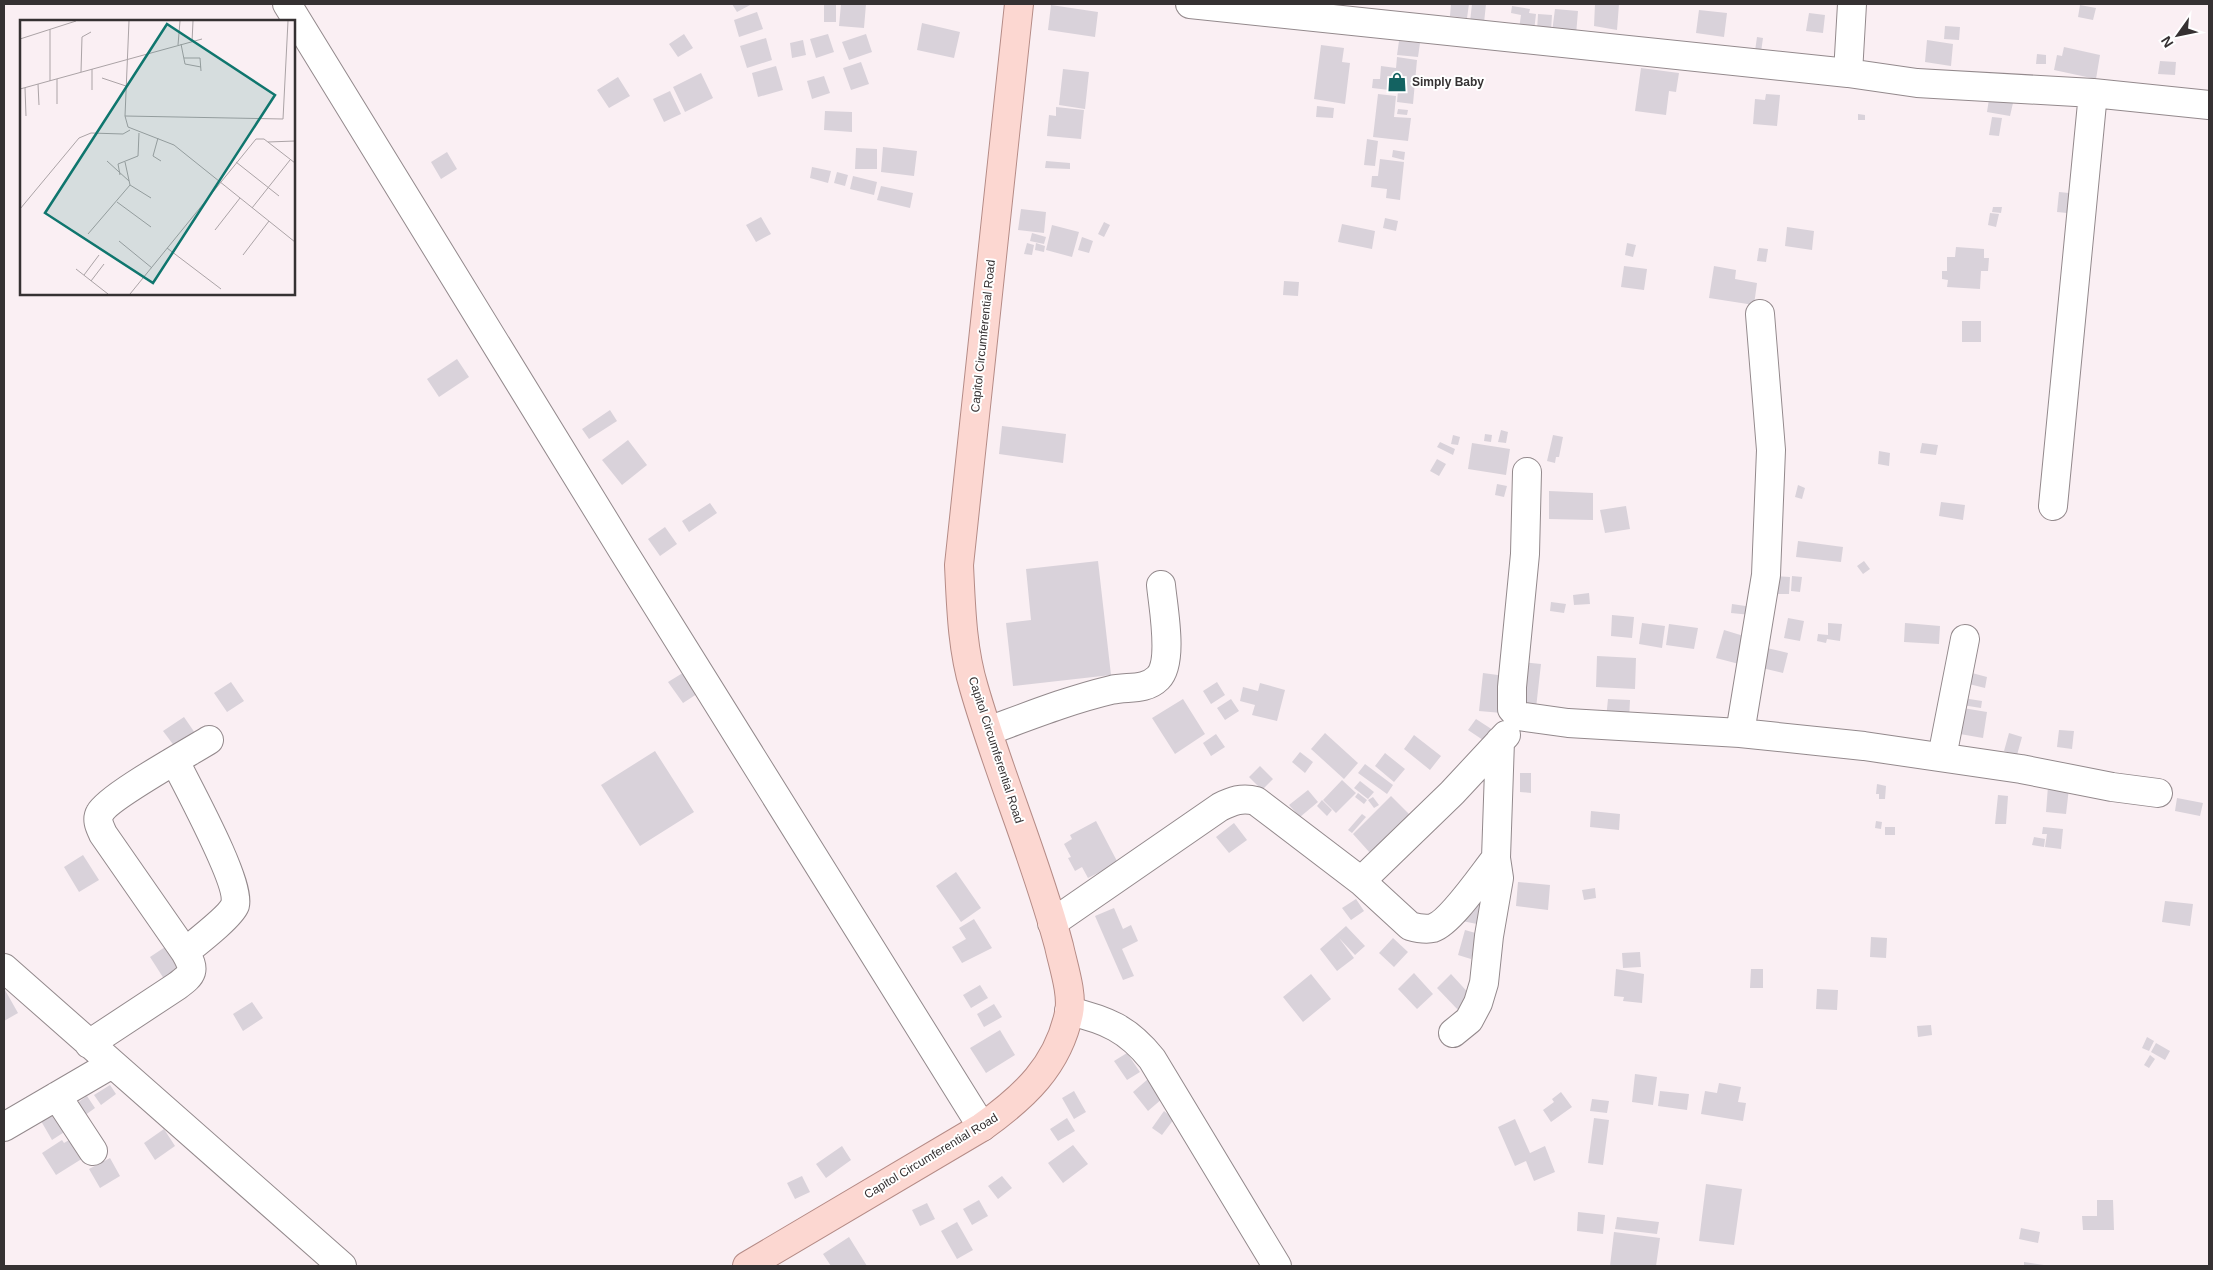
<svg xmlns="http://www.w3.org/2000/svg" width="2213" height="1270" font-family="Helvetica,sans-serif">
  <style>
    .building { fill: #d9d2da }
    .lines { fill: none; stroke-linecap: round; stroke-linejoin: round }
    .minor-casing { stroke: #93898c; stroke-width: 30 }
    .major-casing { stroke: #b58b86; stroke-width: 30 }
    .minor { stroke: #fff; stroke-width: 28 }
    .major { stroke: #fcd7d1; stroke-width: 28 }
    .labels { text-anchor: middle; stroke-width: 4; stroke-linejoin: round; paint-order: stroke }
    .poi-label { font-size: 12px; font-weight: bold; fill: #353132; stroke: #fff; text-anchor: start }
    .street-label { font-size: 12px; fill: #353132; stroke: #fff }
    .inset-road { fill: none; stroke: #aba3a6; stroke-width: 1 }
    .view { fill: #0f766e; fill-opacity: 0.15; stroke: #0f766e; stroke-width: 2.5 }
    .inset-edge { fill: none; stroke: #353132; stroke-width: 2.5 }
  </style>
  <rect width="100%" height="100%" fill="#faeff3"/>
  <path class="building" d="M732,4H752L737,12Z
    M824,4H836V22H824Z
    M841,4H866L864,28L839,26Z
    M1451,4H1469L1467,18L1450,16Z
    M1472,4H1486L1484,23L1470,22Z
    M1595,4H1619L1617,30L1594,26Z
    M1051,5L1098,12L1095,37L1048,30Z
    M2080,5L2096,8L2093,20L2078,17Z
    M1512,6L1530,9L1529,13L1536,14L1534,31L1519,29L1521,15L1511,13Z
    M1555,9L1578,11L1576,35L1552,32Z
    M1699,10L1727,13L1724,37L1696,33Z
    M757,12L763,29L739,37L734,20Z
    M1809,13L1825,15L1823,33L1806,31Z
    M1538,14L1552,15L1551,31H1537Z
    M922,23L960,32L954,58L917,50Z
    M1945,26L1960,27L1959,40L1944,39Z
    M684,34L693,48L678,57L669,44Z
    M828,34L834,52L816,58L810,39Z
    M866,34L872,52L849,60L842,42Z
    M1757,37L1763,38L1761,52L1755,51Z
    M766,38L772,60L747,68L740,46Z
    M803,40L806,55L792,58L790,43Z
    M1927,40L1953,44L1951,66L1925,62Z
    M1399,41L1420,43L1418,57L1397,55Z
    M1321,45L1344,48L1342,62L1350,63L1345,104L1314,99Z
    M2064,47L2100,55L2096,79L2054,70L2057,55L2062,56Z
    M2037,54L2046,55V64H2036Z
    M1397,57L1417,60L1413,104L1397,102L1398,91L1372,88L1373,79H1380L1381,66L1396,68Z
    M2160,61L2176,62L2175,75L2158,74Z
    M861,62L869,84L851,90L843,68Z
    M776,66L783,90L758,97L752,73Z
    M1641,68L1679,73L1676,92L1669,91L1666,115L1635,111Z
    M1063,69L1089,72L1085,109L1059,105Z
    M701,73L713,98L685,112L673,87Z
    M824,76L830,93L812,99L807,81Z
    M618,77L630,96L609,108L597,90Z
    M670,91L681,114L664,122L653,99Z
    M1378,94L1396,96L1394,117L1411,118L1408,141L1373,137Z
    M1766,94L1780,95L1777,126L1753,124L1755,99L1765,100Z
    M1989,99L2013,103L2010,116L1987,112Z
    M1317,106L1334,108L1333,118L1316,117Z
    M1056,107L1084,110L1081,139L1047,136L1049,115L1056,116Z
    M1398,109L1408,110L1407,115L1397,114Z
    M825,111L852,112V132L824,130Z
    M1858,114L1865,115V120H1858Z
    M1992,117L2002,118L1999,136L1989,135Z
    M1367,139L1378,141L1375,166L1364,165Z
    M883,147L917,151L914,176L881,172Z
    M856,148L877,149V169H855Z
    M1393,150L1405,152L1404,160L1392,157Z
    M447,152L457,169L441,179L431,162Z
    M1380,159L1404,162L1400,200L1386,198L1387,189L1371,187L1372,176H1378Z
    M1046,161L1070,163V169L1045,168Z
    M812,167L831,171L828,183L810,178Z
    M837,172L848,175L845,186L834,183Z
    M853,176L877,182L874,195L850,189Z
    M881,186L913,193L910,208L877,200Z
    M2059,192L2079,194L2077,214L2057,212Z
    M1993,207H2002L2001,213L1992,212Z
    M1021,209L1046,212L1044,233L1018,230Z
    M1990,213L1999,214L1996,227L1988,225Z
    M761,217L771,234L756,242L746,225Z
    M1385,218L1398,221L1396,231L1383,228Z
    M1104,222L1110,225L1104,237L1098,234Z
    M1342,224L1375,231L1372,249L1338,242Z
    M1052,225L1079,232L1072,257L1046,250Z
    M1787,227L1814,231L1812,250L1785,246Z
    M1032,233L1046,237L1044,244L1030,241Z
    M1082,237L1093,241L1089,253L1078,250Z
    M1027,243L1034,245L1032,255L1024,254Z
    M1036,243L1045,246L1044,252L1035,250Z
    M1627,243L1636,245L1633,257L1625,255Z
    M1956,247L1984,249V258H1989L1988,271H1981L1980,289L1947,287L1948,280L1942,279V271H1947V257H1955Z
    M1759,248L1768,249L1766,262L1757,261Z
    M1624,266L1647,269L1644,290L1621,287Z
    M1714,266L1736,270L1735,279L1757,283L1754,305L1709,298Z
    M1284,281L1299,282L1298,296L1283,295Z
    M1962,321H1981V342H1962Z
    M457,359L469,377L439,397L427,379Z
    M610,410L617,421L589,439L582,429Z
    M1002,426L1066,434L1063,463L999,454Z
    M1501,430L1508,432L1506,443L1498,442Z
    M1485,434L1492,435L1491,442L1484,441Z
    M1453,435L1460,437L1458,445L1451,444Z
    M1553,435L1563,437L1559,457H1556L1555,463L1547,461Z
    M628,440L647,465L622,485L602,460Z
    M1440,442L1455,449L1453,455L1437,447Z
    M1472,443L1510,449L1506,475L1468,469Z
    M1922,443L1938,445L1936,455L1920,453Z
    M1879,451L1890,453L1889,466L1878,464Z
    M1437,459L1446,464L1439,476L1430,471Z
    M1497,484L1507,486L1504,497L1495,495Z
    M1798,485L1805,488L1802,499L1795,497Z
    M1549,491L1593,493V520L1549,519Z
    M1941,502L1965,505L1963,520L1939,516Z
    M710,503L717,513L689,532L682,521Z
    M1626,506L1630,529L1605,533L1600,510Z
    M665,527L677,544L660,556L648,539Z
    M1798,541L1843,547L1841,562L1796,557Z
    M1098,561L1111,675L1013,686L1006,623L1031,620L1026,569Z
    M1864,561L1870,569L1863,574L1857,566Z
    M1775,576L1790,577L1789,594H1774Z
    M1792,576L1802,577L1800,592L1791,591Z
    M1589,593L1590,604L1574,605L1573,595Z
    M1551,602L1566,604L1564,613L1550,611Z
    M1732,604L1752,607L1751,615L1731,613Z
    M1612,615L1634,617L1632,638L1611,636Z
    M1788,618L1804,621L1800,641L1784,638Z
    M1642,623L1665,626L1662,648L1639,644Z
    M1828,623L1842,624L1840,641L1827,639L1826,643L1817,641L1818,634L1828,635Z
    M1905,623L1940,626L1939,644L1904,642Z
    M1669,624L1698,628L1694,649L1666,645Z
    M1724,630L1747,637L1739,664L1716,658Z
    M1767,648L1788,653L1783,673L1762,668Z
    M1597,656L1636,658L1635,689L1596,687Z
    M1521,662L1541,664L1536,708L1516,705Z
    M686,671L700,692L683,703L668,682Z
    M1483,673L1505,676L1502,713L1479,711Z
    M1972,673L1987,677L1985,688L1969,684Z
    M231,682L244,701L227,712L214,693Z
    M1217,682L1225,695L1211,704L1203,691Z
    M1260,683L1285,690L1277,721L1252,715L1255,705L1240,701L1243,687L1258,691Z
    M1963,698L1982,701L1981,708L1962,705Z
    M1183,699L1205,734L1175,754L1152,718Z
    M1231,699L1239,711L1225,720L1217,708Z
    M1608,699L1630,700L1629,720L1606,719Z
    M1963,708L1987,712L1983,738L1960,734Z
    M184,717L195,733L175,747L163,731Z
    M1476,719L1496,732L1489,744L1468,730Z
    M2059,730L2074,731L2072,749L2057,747Z
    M1325,733L1358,763L1344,779L1311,749Z
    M2009,733L2022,737L2017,755L2004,751Z
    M1216,734L1225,747L1211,756L1203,743Z
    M1414,735L1441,756L1430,770L1404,749Z
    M655,751L694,812L640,846L601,785Z
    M1300,752L1313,762L1305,773L1292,762Z
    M1385,753L1405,769L1394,782L1375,766Z
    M1365,764L1393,785L1387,794L1358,773Z
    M1260,766L1273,779L1262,790L1249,777Z
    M1520,773H1531V793L1520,792Z
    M1342,780L1356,793L1336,813L1323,800Z
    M1360,781L1374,792L1368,799L1354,788Z
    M1877,784L1886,786L1885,799H1879V794H1876Z
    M2048,786L2069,788L2066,814L2046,812Z
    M1308,790L1318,802L1300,817L1289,805Z
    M1358,793L1367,800L1364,804L1355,797Z
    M1998,795L2008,796L2006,824H1995Z
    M1391,796L1410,815L1371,854L1353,834Z
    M1373,797L1379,805L1374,808L1368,800Z
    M2177,798L2203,803L2200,816L2175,811Z
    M1322,800L1332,810L1327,816L1317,806Z
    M1591,811L1620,814L1619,830L1590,827Z
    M1362,814L1366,817L1352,833L1348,830Z
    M1096,821L1118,863L1088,878L1082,867L1075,871L1068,858L1071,857L1064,844L1072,839L1070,835Z
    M1876,821L1882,822L1881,829L1875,828Z
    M1234,823L1247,840L1229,853L1216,837Z
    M1885,827H1895V835H1885Z
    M2043,827L2063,829L2061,849L2045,847L2047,834H2042Z
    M2034,837L2045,839L2044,847L2032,845Z
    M83,855L99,880L79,892L64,867Z
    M956,872L981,908L961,922L936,886Z
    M1518,882L1550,885L1548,910L1516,906Z
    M1595,888L1596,898L1584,900L1582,890Z
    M1356,899L1364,911L1351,920L1342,908Z
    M1472,899L1483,901L1487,926L1462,921Z
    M2165,901L2193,904L2190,926L2162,922Z
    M1114,908L1123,929L1131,925L1138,941L1122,949L1134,976L1123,980L1095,916Z
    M974,919L992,948L962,963L952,947L966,939L959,928Z
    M1346,926L1365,946L1355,955L1339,938L1354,958L1337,971L1320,949Z
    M1465,930L1479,934L1471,959L1458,955Z
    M1871,937L1887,938L1886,958L1870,957Z
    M1393,938L1408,952L1394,967L1379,953Z
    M171,943L187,968L166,982L150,957Z
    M1640,952L1641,967L1623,968L1622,953Z
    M1616,969L1644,974L1642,1003L1623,1001L1624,997L1614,996Z
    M1751,969H1763V988H1750Z
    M1414,973L1433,994L1417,1009L1398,989Z
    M1311,974L1331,999L1303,1022L1283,997Z
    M1451,974L1473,998L1459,1011L1437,988Z
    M980,985L988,998L971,1008L963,995Z
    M1817,989L1838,990L1837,1010L1816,1009Z
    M5,990L18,1013L4,1021V991Z
    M252,1002L263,1018L243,1031L233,1014Z
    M994,1004L1002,1017L984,1027L977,1014Z
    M1931,1025L1932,1035L1918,1037L1917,1026Z
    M1000,1030L1015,1055L986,1073L970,1048Z
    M2147,1037L2154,1041L2149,1051L2142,1048Z
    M2156,1043L2170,1051L2165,1060L2151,1052Z
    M1127,1053L1140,1072L1127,1080L1114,1061Z
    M2150,1055L2155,1059L2149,1068L2144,1065Z
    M1635,1074L1657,1077L1653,1105L1632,1102Z
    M1148,1079L1163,1098L1148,1111L1133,1092Z
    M1719,1083L1741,1087L1738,1102L1746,1103L1743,1121L1701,1114L1705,1091L1717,1093Z
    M110,1085L116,1094L101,1105L94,1095Z
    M1074,1091L1086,1112L1074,1119L1062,1098Z
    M1660,1091L1689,1094L1687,1110L1658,1106Z
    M1561,1092L1572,1107L1551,1122L1543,1110L1554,1102L1552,1099Z
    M87,1096L95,1108L77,1121L69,1109Z
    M1592,1099L1609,1101L1607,1113L1590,1111Z
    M61,1109L72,1127L52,1140L41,1121Z
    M1164,1111L1174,1119L1162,1135L1152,1128Z
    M1067,1118L1075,1131L1058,1141L1050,1129Z
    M1594,1118L1609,1120L1603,1165L1588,1163Z
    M1515,1119L1530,1153L1545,1146L1555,1172L1534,1181L1526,1161L1515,1166L1498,1127Z
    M164,1129L175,1146L155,1160L144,1143Z
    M76,1136L88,1155L56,1175L42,1153L62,1140L64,1143Z
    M1073,1145L1088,1164L1063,1183L1048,1163Z
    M842,1146L851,1160L826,1178L816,1164Z
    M110,1158L120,1176L100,1188L89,1169Z
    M802,1176L810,1192L795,1199L787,1183Z
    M1002,1176L1012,1188L998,1199L988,1186Z
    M1706,1184L1742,1189L1734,1245L1699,1241Z
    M979,1200L988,1216L972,1225L963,1209Z
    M2097,1200H2113L2114,1230H2083L2082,1216H2097Z
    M927,1203L935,1219L920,1226L912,1210Z
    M1578,1212L1605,1215L1603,1234L1577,1231Z
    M1617,1217L1659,1222L1657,1234L1615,1229Z
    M957,1222L973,1250L957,1259L941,1231Z
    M2021,1228L2040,1232L2038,1243L2019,1239Z
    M1614,1232L1660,1238L1656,1266H1610Z
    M849,1237L867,1266H831L823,1254Z
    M2024,1262L2044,1265V1266H2024Z"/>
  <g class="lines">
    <defs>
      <path id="minor" d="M287,4L623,551L982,1127
        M1190,4L1848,73L1917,83L2093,93L2209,105
        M1848,73L1852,4
        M1527,472L1525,554L1512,687V709L1518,716L1568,723L1740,733L1864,746L2021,769L2112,787L2158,793
        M2053,506L2093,93
        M988,731C1029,716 1069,700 1111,690C1127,686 1145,691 1158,678C1174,662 1163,607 1161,585
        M1740,733L1766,575L1771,450L1760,314
        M1942,757L1965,639
        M175,761C187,786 241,883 235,905C231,916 196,943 185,952
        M1361,881L1452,793L1506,735
        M1052,923L1220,807C1232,801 1242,797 1256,801L1361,881L1410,926C1417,928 1425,930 1433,928C1451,922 1483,874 1496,858
        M4,968L342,1266
        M1069,1011C1107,1020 1128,1029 1152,1059L1277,1266
        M1453,1033L1469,1020L1478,1003L1484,983L1489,936L1499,878L1496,858L1500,741
        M89,1044L177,986C193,974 196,971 185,952L103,834C100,827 96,820 100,813C108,797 190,752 209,740
        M57,1096L93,1151
        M4,1127L112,1064"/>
      <path id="major" d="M747,1266L982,1127C1024,1097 1058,1066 1069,1013C1073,994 1063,965 1059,946C1036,859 999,775 974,688C962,649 961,606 959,565L1019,4"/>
    </defs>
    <use href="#minor" class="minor-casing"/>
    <use href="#major" class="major-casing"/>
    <use href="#minor" class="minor"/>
    <use href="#major" class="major"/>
  </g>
  <defs>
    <symbol id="shop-bare" viewBox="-9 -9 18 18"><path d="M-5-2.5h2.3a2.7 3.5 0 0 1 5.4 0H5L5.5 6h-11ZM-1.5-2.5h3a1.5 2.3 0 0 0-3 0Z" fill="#136261" stroke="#fff" stroke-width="2.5" paint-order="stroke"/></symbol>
  </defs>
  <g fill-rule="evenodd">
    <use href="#shop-bare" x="1383" y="68" width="28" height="28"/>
  </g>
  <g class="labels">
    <g class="poi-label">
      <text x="1412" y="86">Simply Baby</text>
    </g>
    <g class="street-label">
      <text transform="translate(983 336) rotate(-84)" y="4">Capitol Circumferential Road</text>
      <text transform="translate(996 750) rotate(72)" y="4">Capitol Circumferential Road</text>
      <text transform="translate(931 1156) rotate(-31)" y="4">Capitol Circumferential Road</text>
    </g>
  </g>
  <g transform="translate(20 20)">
    <rect width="275" height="275" fill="#faeff3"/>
    <path class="inset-road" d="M109,1L105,96L108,107L154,125L275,222M30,9V61M0,19L56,1M172,22L173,1M161,24L165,44L181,47M158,25L160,1M164,38H180L181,51M72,49V70M61,52L62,17L71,12M82,58L106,66M37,59V84M18,64L19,85M5,68L6,96M0,69L182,19M105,96L263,99L268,1M138,118L133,136L141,141M248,122L275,121M87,141L109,161M216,142L259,176M100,155L98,144L118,136L119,113M110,165L131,178M97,182L131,207M232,188L270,140M0,189L59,118L71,113L103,114L110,110M195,210L220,178M68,214L110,165L105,142M99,221L132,248M147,228L201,269M223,235L249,201M56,249L88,274M64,255L79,235M71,261L84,244M110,274L236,119H244L275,143"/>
    <path class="view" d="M147,4L255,75L133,263L25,193Z"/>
    <rect width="275" height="275" class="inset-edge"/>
  </g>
  <rect width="2213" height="1270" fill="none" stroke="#353132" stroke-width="10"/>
  <g transform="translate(2178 35) rotate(237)" stroke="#ffffff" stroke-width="4" paint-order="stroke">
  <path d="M0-4L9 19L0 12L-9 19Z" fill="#353132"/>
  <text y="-8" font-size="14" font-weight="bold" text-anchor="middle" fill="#353132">N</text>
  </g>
</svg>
